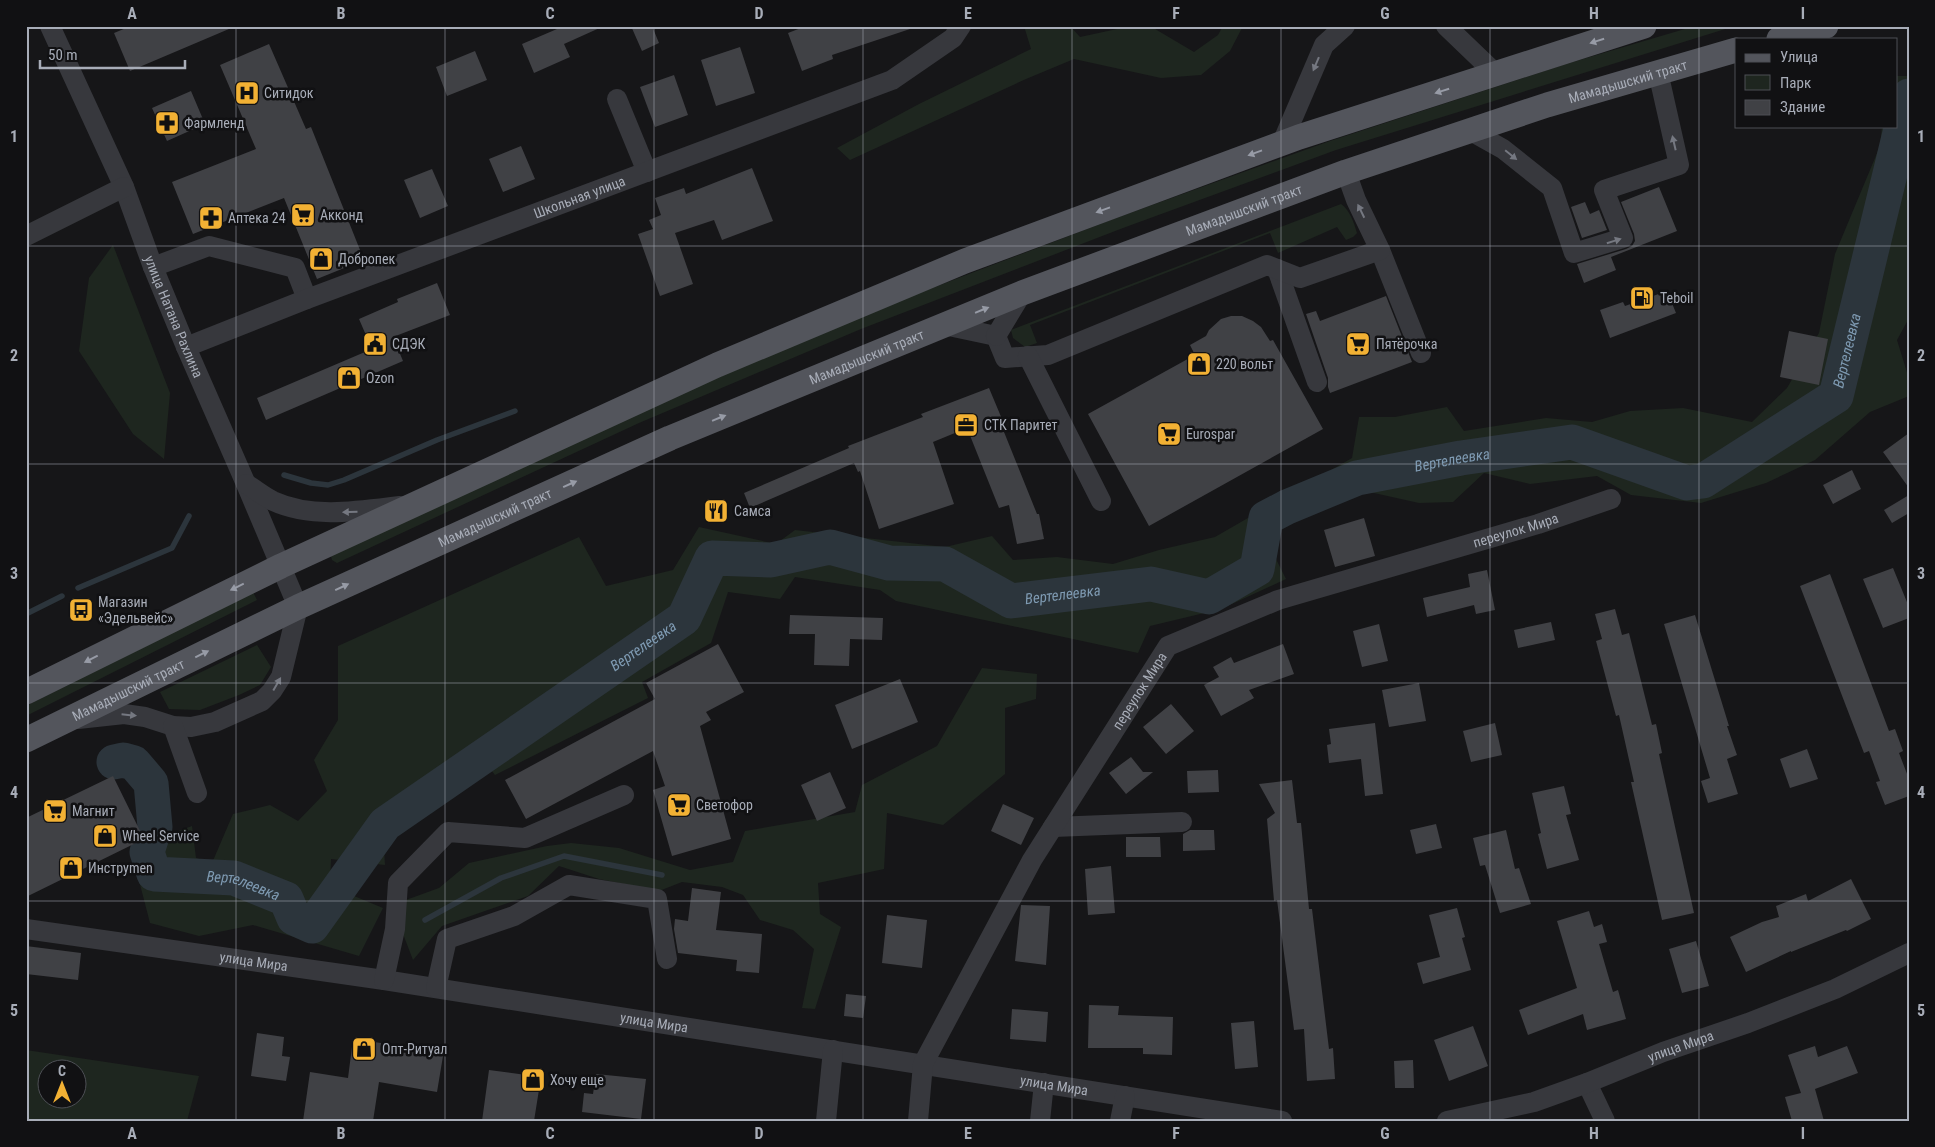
<svg xmlns="http://www.w3.org/2000/svg" width="1935" height="1147" font-family="'Roboto Condensed',sans-serif">
  <style>
    .green { fill: #1e261f; fill-rule: evenodd }
    .lines { fill: none; stroke-linecap: round; stroke-linejoin: round }
    .stream { stroke: #2c353c; stroke-width: 5.5 }
    .river { stroke: #2c353c; stroke-width: 35 }
    .building { fill: #404145 }
    .minor { stroke: #37383d; stroke-width: 20 }
    .major { stroke: #53555c; stroke-width: 25 }
    .oneway { fill: #979ba6 }
    .oneway2 { fill: #757881 }
    .grid { fill: none; stroke: #a8adb8; stroke-width: 1; stroke-opacity: 0.55 }
    .labels { text-anchor: middle; stroke-width: 5; stroke-linejoin: round; paint-order: stroke }
    .street-label { font-size: 14px; fill: #a8adb8; stroke: #111113 }
    .poi-label { font-size: 14px; fill: #a8adb8; stroke: #111113; text-anchor: start }
    .water-label { font-size: 15px; font-style: italic; fill: #7f9bb3; stroke: #111113 }
    .neatline { fill: none; stroke: #a8adb8; stroke-width: 2 }
    .grid-label { font-size: 16px; text-anchor: middle; font-weight: bold; fill: #a8adb8 }
  </style>
  <rect width="100%" height="100%" fill="#161618"/>
  <path class="green" d="M1024,26H1070L1080,37L1131,26H1150L1194,52L1218,35L1223,26H1243L1230,51L1201,75L1161,78L1074,59L1026,79L850,160L837,148L919,104L1031,49Z
    M1695,26H1735L1336,150L1123,228L861,329L639,423L337,563L332,560L331,556L631,414L851,319L1116,218L1330,141L1566,64Z
    M1896,76H1909V318L1897,340L1909,379V396L1870,412L1815,460L1766,483L1701,503L1631,495L1597,476L1530,484L1484,473L1453,502L1419,503L1365,491L1277,523L1273,553L1286,579L1221,609L1150,626L1138,653L896,601L880,590L795,577L780,599L728,592L711,643L642,682L648,698L495,775L484,761L383,834L385,865L331,859L330,886L383,908L359,956L253,925L199,936L150,923L135,865L156,839L192,826L196,858L212,863L233,814L270,805L298,821L327,791L314,760L338,720V646L579,537L606,586L673,570L699,527L776,544L795,530L945,547L992,536L1013,560L1057,557L1113,564L1159,550L1215,537L1352,458L1359,417H1395L1447,407L1464,431L1546,418L1592,422L1630,411L1683,408L1752,422L1787,388L1819,333L1835,254L1880,146L1882,126H1896Z
    M1341,204C1350,210 1354,223 1357,233L1353,237L1346,240L1337,227L1278,253L1270,233L1030,325L1037,343L1025,347L1013,338L1011,330Z
    M113,245L170,393L164,459L133,434L79,351L89,278Z
    M253,592L257,600L26,716V706Z
    M257,645L271,667L260,685L239,695L200,710L169,709L160,692Z
    M982,668L1037,674L1036,699L1005,708V774L943,825L887,813L884,869L818,883L820,914L841,927L815,1009L802,1008L814,949L793,930L760,920L743,895L722,887L682,882L659,891L599,879L559,866L528,896L442,926L413,960L400,926L406,900L439,888L469,863L547,846L571,843L619,848L690,870L733,862L745,831L855,812L862,785L937,746Z
    M26,1050L199,1076L187,1121H26ZM48,1070H78V1100H48Z"/>
  <g class="lines">
    <path class="stream" d="M284,475L311,483L328,485L344,480L437,440L515,411
      M78,588L172,548L189,516
      M26,614L62,596
      M425,920L501,878L564,856L662,875"/>
    <path class="river" id="s1" d="M114,762L123,760L134,763L151,783L155,827L147,852L154,874L234,878L286,899L294,918L312,926L385,824L684,618L712,558L771,560L830,547L889,563L945,564L1011,601L1151,584L1209,597L1257,569L1266,518L1287,507L1357,478L1461,458L1572,442L1687,483L1703,481L1836,396L1909,96"/>
  </g>
  <path class="building" d="M131,26H236L130,71L114,33Z
    M564,26H604L564,44L570,57L534,73L522,44Z
    M631,26H652L659,43L642,51Z
    M806,26H909L910,29L832,55L833,59L802,71L788,33Z
    M269,44L306,129L311,127L364,260L317,279L284,198L193,234L172,182L256,149L220,65Z
    M740,47L755,93L716,106L701,60Z
    M475,51L487,80L447,96L436,67Z
    M674,75L688,115L655,127L640,87Z
    M191,91L205,124L167,141L152,108Z
    M521,146L535,179L503,192L489,159Z
    M752,168L773,221L722,240L714,220L675,233L693,284L660,296L638,234L653,229L649,220L661,215L655,198L684,188L686,194Z
    M432,169L448,206L420,218L404,180Z
    M1659,187L1677,231L1611,257L1616,270L1584,283L1577,264L1626,249L1632,246L1635,241L1634,234L1621,202Z
    M1585,202L1590,214L1599,210L1607,230L1582,238L1571,207Z
    M437,283L450,315L393,337L403,361L266,420L257,398L372,349L359,319L398,302L397,299Z
    M1667,291L1676,313L1610,338L1600,310L1623,302L1625,306Z
    M1386,296L1412,362L1330,393L1328,387V378L1306,314L1316,311L1320,321Z
    M1231,316H1242L1253,321L1261,327L1270,341L1273,340L1323,429L1149,526L1088,414L1195,355L1190,345L1206,336L1209,330L1221,319Z
    M1789,331L1828,339L1819,385L1780,377Z
    M989,388L1007,431L1004,432L1037,514H1039L1044,539L1017,544L1009,505L999,508L967,428L933,442L954,504L879,529L860,471L858,472L854,463L750,508L744,493L849,448L848,446L923,417L921,414Z
    M1909,433V488L1883,452Z
    M1852,470L1861,489L1833,504L1823,485Z
    M1909,495V513L1892,523L1884,510Z
    M1364,518L1375,556L1335,567L1324,530Z
    M1893,568L1909,607V618L1883,628L1863,579Z
    M1487,570L1495,610L1476,614L1474,605L1427,617L1423,598L1470,587L1468,574Z
    M1830,574L1889,731L1895,729L1903,751L1899,753L1909,779V796L1885,805L1876,782L1880,781L1869,751L1864,753L1800,586Z
    M1615,609L1622,635L1629,633L1652,725L1656,724L1662,753L1659,754L1694,913L1662,920L1631,782H1634L1619,715L1616,716L1596,641L1602,639L1595,614Z
    M790,615L883,618L882,640L850,639L849,666L814,665L815,634H789Z
    M1695,615L1729,726H1727L1737,755L1727,759L1738,794L1708,803L1701,781L1710,778L1664,624Z
    M1551,622L1555,640L1518,648L1514,630Z
    M1379,624L1388,661L1362,667L1353,631Z
    M718,644L744,692L706,712L711,720L700,726L731,839L672,856L653,790L665,786L653,751L526,819L505,780L655,699L646,683Z
    M1283,644L1294,674L1249,690L1254,698L1221,716L1204,685L1219,677L1213,667L1231,657L1234,663Z
    M900,679L918,722L852,749L835,705Z
    M1419,683L1426,721L1389,727L1382,690Z
    M1171,704L1194,731L1166,754L1143,727Z
    M1375,723L1383,794L1365,796L1361,759L1329,763L1327,745L1331,744L1329,729Z
    M1495,723L1502,755L1471,762L1463,731Z
    M1807,749L1818,779L1790,788L1780,759Z
    M1131,757L1143,772H1153L1126,794L1109,773Z
    M1218,770L1219,792L1188,793L1187,771Z
    M830,772L846,808L817,821L801,785Z
    M113,776L144,839L26,897V818Z
    M1292,780L1297,823H1301L1309,909H1312L1329,1049L1333,1048L1335,1079L1307,1081L1304,1029L1294,1030L1277,900L1274,901L1267,819L1275,813L1259,784Z
    M1564,786L1571,814L1566,815L1579,860L1547,869L1538,834L1541,833L1532,793Z
    M1003,804L1034,818L1021,845L991,831Z
    M1436,824L1442,848L1416,854L1410,830Z
    M1190,830H1214L1215,850L1183,851V834Z
    M1506,830L1515,869L1519,868L1531,904L1500,913L1485,865L1480,866L1473,838Z
    M1126,837H1160L1161,857H1126Z
    M1111,866L1115,913L1088,915L1085,869Z
    M1851,879L1871,919L1847,931L1846,930L1791,952V951L1746,972L1730,937L1762,922L1779,917L1776,906L1806,894L1808,901Z
    M692,888L721,892L716,930L762,934L759,973L736,971L737,960L678,953L674,929L675,919L688,921Z
    M1021,905L1050,906L1046,965L1015,961Z
    M1457,908L1465,937L1462,938L1471,970L1423,984L1417,963L1440,957L1429,915Z
    M1589,911L1594,927L1602,924L1607,942L1599,944L1613,992L1618,990L1626,1019L1587,1030L1583,1014L1528,1035L1519,1010L1577,988L1557,921Z
    M887,915L927,920L922,968L882,963Z
    M1696,941L1709,986L1682,993L1669,949Z
    M26,946L81,953L78,980L26,974Z
    M846,994L866,996L863,1018L844,1016Z
    M1089,1005L1119,1006L1118,1015L1173,1017L1172,1055L1143,1054V1048H1088Z
    M1012,1009L1048,1012L1046,1042L1010,1039Z
    M1254,1021L1258,1067L1235,1069L1231,1023Z
    M1473,1026L1488,1066L1449,1081L1434,1040Z
    M257,1033L284,1037L282,1056L290,1057L286,1081L251,1076Z
    M353,1039L381,1043V1046L443,1056L437,1092L379,1082L373,1121H303L310,1072L348,1078Z
    M1815,1046L1818,1057L1847,1046L1858,1073L1815,1089L1824,1121H1792L1785,1097L1801,1093L1788,1055Z
    M1413,1060L1414,1088H1395L1394,1061Z
    M489,1070L541,1077L534,1121H482Z
    M596,1074L646,1079L641,1119L582,1112L584,1093L593,1094Z"/>
  <g class="lines">
    <g class="minor">
      <path id="s2" d="M50,26L124,187L153,267L186,347L246,484L298,607L281,677L272,691L262,701L215,722L191,727L173,726L145,717L124,714L78,719"/>
      <path d="M1446,26L1496,74"/>
      <path d="M617,99L647,172"/>
      <path d="M1469,130L1503,149L1552,188L1574,253L1623,238L1604,190L1679,165L1658,72"/>
      <path d="M1282,143L1324,45L1345,26"/>
      <path d="M1346,172L1356,200L1380,250L1421,353"/>
      <path d="M26,236L124,187"/>
      <path d="M153,267L209,246L295,268L307,299"/>
      <path d="M1277,269L1317,382"/>
      <path d="M944,325L996,336"/>
      <path d="M996,336L1005,358L1048,355L1267,265L1300,278L1380,250"/>
      <path d="M996,336L1022,293"/>
      <path id="s3" d="M186,347L307,299L892,80L953,38L961,26"/>
      <path d="M1028,356L1101,501"/>
      <path d="M246,484C255,489 263,496 273,501C312,519 359,511 400,506"/>
      <path d="M173,726L197,793"/>
      <path d="M1053,827L1182,822"/>
      <path id="s4" d="M26,929L384,980L1282,1121"/>
      <path d="M384,980L395,929L398,883L448,832L525,838L624,795"/>
      <path d="M436,988L447,939L514,916L569,885L657,899L667,959"/>
      <path d="M1587,1083L1605,1121"/>
      <path d="M826,1121L833,1050"/>
      <path id="s5" d="M918,1121L923,1064L1032,860L1168,646L1278,600L1538,524L1611,499"/>
      <path d="M1040,1121L1044,1083"/>
      <path d="M1120,1121L1125,1096"/>
      <path id="s6" d="M1447,1121L1534,1102L1587,1083L1663,1052L1748,1023L1835,989L1909,953"/>
    </g>
    <g class="major">
      <path d="M1779,39L1826,26"/>
      <path d="M26,692L281,566L717,365L965,261L1299,137L1644,26"/>
      <path id="s7" d="M26,740L298,607L670,438L1022,293L1346,172L1547,105L1736,50"/>
    </g>
  </g>
  <defs><path id="oneway-solid" d="M-6-.8H1V-3.2L6.5 0L1 3.2V.8H-6Z" transform="scale(1.25)"/></defs>
  <g class="oneway">
    <use href="#oneway-solid" transform="translate(1597 41) rotate(162)"/>
    <use href="#oneway-solid" transform="translate(1442 91) rotate(162)"/>
    <use href="#oneway-solid" transform="translate(1255 153) rotate(160)"/>
    <use href="#oneway-solid" transform="translate(1103 210) rotate(160)"/>
    <use href="#oneway-solid" transform="translate(982 310) rotate(-22)"/>
    <use href="#oneway-solid" transform="translate(719 418) rotate(-22)"/>
    <use href="#oneway-solid" transform="translate(570 484) rotate(-24)"/>
    <use href="#oneway-solid" transform="translate(237 587) rotate(154)"/>
    <use href="#oneway-solid" transform="translate(342 587) rotate(-25)"/>
    <use href="#oneway-solid" transform="translate(202 654) rotate(-26)"/>
    <use href="#oneway-solid" transform="translate(91 659) rotate(153)"/>
  </g>
  <g class="oneway2">
    <use href="#oneway-solid" transform="translate(1316 64) rotate(113)"/>
    <use href="#oneway-solid" transform="translate(1674 143) rotate(-103)"/>
    <use href="#oneway-solid" transform="translate(1511 155) rotate(39)"/>
    <use href="#oneway-solid" transform="translate(1361 211) rotate(-116)"/>
    <use href="#oneway-solid" transform="translate(1614 241) rotate(-17)"/>
    <use href="#oneway-solid" transform="translate(350 512) rotate(178)"/>
    <use href="#oneway-solid" transform="translate(277 684) rotate(-60)"/>
    <use href="#oneway-solid" transform="translate(129 715) rotate(6)"/>
  </g>
  <path class="grid" d="M236,26V1121M445,26V1121M654,26V1121M863,26V1121M1072,26V1121M1281,26V1121M1490,26V1121M1699,26V1121M26,246H1909M26,464H1909M26,683H1909M26,901H1909"/>
  <defs>
    <symbol id="hospital-square" viewBox="-11 -11 22 22"><rect x="-9" y="-9" width="18" height="18" rx="4" fill="#f2b134" stroke="#111113"/><path d="M-5-5h3v3.5h4V-5h3V5h-3V1.5h-4V5h-3Z" fill="#111"/></symbol>
    <symbol id="pharmacy-square" viewBox="-11 -11 22 22"><rect x="-9" y="-9" width="18" height="18" rx="4" fill="#f2b134" stroke="#111113"/><path d="M-2-6h4v4h4v4h-4v4h-4v-4h-4v-4h4Z" fill="#111"/></symbol>
    <symbol id="supermarket-square" viewBox="-11 -11 22 22"><rect x="-9" y="-9" width="18" height="18" rx="4" fill="#f2b134" stroke="#111113"/><path d="M-6-5.5h2.5l.6 2H6L4.5 2H-2.5L-4.4-4H-6ZM-1.5 3.2a1.3 1.3 0 1 0 .1 0ZM3 3.2a1.3 1.3 0 1 0 .1 0Z" fill="#111"/></symbol>
    <symbol id="shop-square" viewBox="-11 -11 22 22"><rect x="-9" y="-9" width="18" height="18" rx="4" fill="#f2b134" stroke="#111113"/><path d="M-5-2.5h2.3a2.7 3.5 0 0 1 5.4 0H5L5.5 6h-11ZM-1.5-2.5h3a1.5 2.3 0 0 0-3 0Z" fill="#111"/></symbol>
    <symbol id="fuel-square" viewBox="-11 -11 22 22"><rect x="-9" y="-9" width="18" height="18" rx="4" fill="#f2b134" stroke="#111113"/><path d="M-5.5-6h7V0h2V4h1.3V-2.5L3-4.5l.8-.8L6-3V5H2.5V1h-1V6h-7ZM-4.2-4.7v3.2H.2V-4.7Z" fill="#111"/></symbol>
    <symbol id="civic-square" viewBox="-11 -11 22 22"><rect x="-9" y="-9" width="18" height="18" rx="4" fill="#f2b134" stroke="#111113"/><path d="M-.6-6.5H3V-4.5H.6V-3L4-1V1h2V6H-6V1h2V-1L-.6-3ZM-1.2 2.5V6h2.4V2.5Z" fill="#111"/></symbol>
    <symbol id="office-square" viewBox="-11 -11 22 22"><rect x="-9" y="-9" width="18" height="18" rx="4" fill="#f2b134" stroke="#111113"/><path d="M-6-3h4V-5.5h4V-3h4V5H-6ZM-1-4.5V-3h2v-1.5ZM-6 0V1H6V0Z" fill="#111"/></symbol>
    <symbol id="restaurant-square" viewBox="-11 -11 22 22"><rect x="-9" y="-9" width="18" height="18" rx="4" fill="#f2b134" stroke="#111113"/><path d="M-5-6h1v4h1v-4h1v4h1v-4h1v5L-1.5 .5V6h-2V.5L-5-1ZM5-6V6H3V1.5H1.5Q1.5-4 5-6Z" fill="#111"/></symbol>
    <symbol id="bus-square" viewBox="-11 -11 22 22"><rect x="-9" y="-9" width="18" height="18" rx="4" fill="#f2b134" stroke="#111113"/><path d="M-5-6H5V4H4V6H2V4H-2V6H-4V4H-5ZM-3.5-4V0h7V-4ZM-3.5 1.2v1.5H-2V1.2ZM2 1.2v1.5H3.5V1.2Z" fill="#111"/></symbol>
  </defs>
  <g fill-rule="evenodd">
    <use href="#hospital-square" x="233" y="79" width="28" height="28"/>
    <use href="#pharmacy-square" x="153" y="109" width="28" height="28"/>
    <use href="#supermarket-square" x="289" y="201" width="28" height="28"/>
    <use href="#pharmacy-square" x="197" y="204" width="28" height="28"/>
    <use href="#shop-square" x="307" y="245" width="28" height="28"/>
    <use href="#fuel-square" x="1628" y="284" width="28" height="28"/>
    <use href="#civic-square" x="361" y="330" width="28" height="28"/>
    <use href="#supermarket-square" x="1344" y="330" width="28" height="28"/>
    <use href="#shop-square" x="1185" y="350" width="28" height="28"/>
    <use href="#shop-square" x="335" y="364" width="28" height="28"/>
    <use href="#office-square" x="952" y="411" width="28" height="28"/>
    <use href="#supermarket-square" x="1155" y="420" width="28" height="28"/>
    <use href="#restaurant-square" x="702" y="497" width="28" height="28"/>
    <use href="#bus-square" x="67" y="596" width="28" height="28"/>
    <use href="#supermarket-square" x="665" y="791" width="28" height="28"/>
    <use href="#supermarket-square" x="41" y="797" width="28" height="28"/>
    <use href="#shop-square" x="91" y="822" width="28" height="28"/>
    <use href="#shop-square" x="57" y="854" width="28" height="28"/>
    <use href="#shop-square" x="350" y="1035" width="28" height="28"/>
    <use href="#shop-square" x="519" y="1066" width="28" height="28"/>
  </g>
  <g class="labels">
    <g class="street-label">
      <text dy="5" stroke="none"><textPath href="#s7" startOffset="1734">Мамадышский тракт</textPath></text>
      <text dy="5" stroke="none"><textPath href="#s3" startOffset="421">Школьная улица</textPath></text>
      <text dy="5" stroke="none"><textPath href="#s7" startOffset="1329">Мамадышский тракт</textPath></text>
      <text dy="5" stroke="none"><textPath href="#s2" startOffset="316">улица Натана Рахлина</textPath></text>
      <text dy="5" stroke="none"><textPath href="#s7" startOffset="924">Мамадышский тракт</textPath></text>
      <text dy="5" stroke="none"><textPath href="#s7" startOffset="519">Мамадышский тракт</textPath></text>
      <text dy="5" stroke="none"><textPath href="#s5" startOffset="909">переулок Мира</textPath></text>
      <text dy="5" stroke="none"><textPath href="#s7" startOffset="114">Мамадышский тракт</textPath></text>
      <text dy="5" stroke="none"><textPath href="#s5" startOffset="489">переулок Мира</textPath></text>
      <text dy="5" stroke="none"><textPath href="#s4" startOffset="230">улица Мира</textPath></text>
      <text dy="5" stroke="none"><textPath href="#s4" startOffset="635">улица Мира</textPath></text>
      <text dy="5" stroke="none"><textPath href="#s6" startOffset="246">улица Мира</textPath></text>
      <text dy="5" stroke="none"><textPath href="#s4" startOffset="1040">улица Мира</textPath></text>
    </g>
    <g class="poi-label">
      <text x="264" y="98">Ситидок</text>
      <text x="184" y="128">Фармленд</text>
      <text x="320" y="220">Акконд</text>
      <text x="228" y="223">Аптека 24</text>
      <text x="338" y="264">Добропек</text>
      <text x="1660" y="303">Teboil</text>
      <text x="392" y="349">СДЭК</text>
      <text x="1376" y="349">Пятёрочка</text>
      <text x="1216" y="369">220 вольт</text>
      <text x="366" y="383">Ozon</text>
      <text x="984" y="430">СТК Паритет</text>
      <text x="1186" y="439">Eurospar</text>
      <text x="734" y="516">Самса</text>
      <text x="98" y="607">Магазин<tspan x="98" dy="16">«Эдельвейс»</tspan></text>
      <text x="696" y="810">Светофор</text>
      <text x="72" y="816">Магнит</text>
      <text x="122" y="841">Wheel Service</text>
      <text x="88" y="873">Инструmen</text>
      <text x="382" y="1054">Опт-Ритуал</text>
      <text x="550" y="1085">Хочу еще</text>
    </g>
    <g class="water-label">
      <text dy="5" stroke="none"><textPath href="#s1" startOffset="2152">Вертелеевка</textPath></text>
      <text dy="5" stroke="none"><textPath href="#s1" startOffset="1688">Вертелеевка</textPath></text>
      <text dy="5" stroke="none"><textPath href="#s1" startOffset="1236">Вертелеевка</textPath></text>
      <text dy="5" stroke="none"><textPath href="#s1" startOffset="756">Вертелеевка</textPath></text>
      <text dy="5" stroke="none"><textPath href="#s1" startOffset="231">Вертелеевка</textPath></text>
    </g>
  </g>
  <rect width="1935" height="1147" fill="none" stroke="#111113" stroke-width="55"/>
  <rect x="1735" y="38" width="162" height="90" fill="#111113" stroke="#4d4f55"/>
  <rect x="1745" y="54" width="25" height="8" fill="#53555c" stroke="#4d4f55"/>
  <text x="1780" y="62" font-size="15" fill="#a8adb8">Улица</text>
  <rect x="1745" y="75" width="25" height="15" fill="#1e261f" stroke="#4d4f55"/>
  <text x="1780" y="88" font-size="15" fill="#a8adb8">Парк</text>
  <rect x="1745" y="100" width="25" height="15" fill="#404145" stroke="#4d4f55"/>
  <text x="1780" y="112" font-size="15" fill="#a8adb8">Здание</text>
  <g transform="translate(62 1084)"><circle r="24" fill="#111113" stroke="#4d4f55"/>
  <path d="M0-4L9 19L0 12L-9 19Z" fill="#f2b134"/>
  <text y="-8" font-size="14" font-weight="bold" text-anchor="middle" fill="#a8adb8">С</text>
  </g>
  <path d="M40 60v8h145v-8" fill="none" stroke="#a8adb8" stroke-width="2.5"/>
  <text x="48" y="60" font-size="15" fill="#a8adb8" stroke="#111113" stroke-width="4" paint-order="stroke">50 m</text>
  <rect x="28" y="28" width="1880" height="1092" class="neatline"/>
  <g class="grid-label">
    <text x="132" y="19">A</text>
    <text x="341" y="19">B</text>
    <text x="550" y="19">C</text>
    <text x="759" y="19">D</text>
    <text x="968" y="19">E</text>
    <text x="1176" y="19">F</text>
    <text x="1385" y="19">G</text>
    <text x="1594" y="19">H</text>
    <text x="1803" y="19">I</text>
    <text x="14" y="142">1</text>
    <text x="1921" y="142">1</text>
    <text x="14" y="361">2</text>
    <text x="1921" y="361">2</text>
    <text x="14" y="579">3</text>
    <text x="1921" y="579">3</text>
    <text x="14" y="798">4</text>
    <text x="1921" y="798">4</text>
    <text x="14" y="1016">5</text>
    <text x="1921" y="1016">5</text>
    <text x="132" y="1139">A</text>
    <text x="341" y="1139">B</text>
    <text x="550" y="1139">C</text>
    <text x="759" y="1139">D</text>
    <text x="968" y="1139">E</text>
    <text x="1176" y="1139">F</text>
    <text x="1385" y="1139">G</text>
    <text x="1594" y="1139">H</text>
    <text x="1803" y="1139">I</text>
  </g>
</svg>
